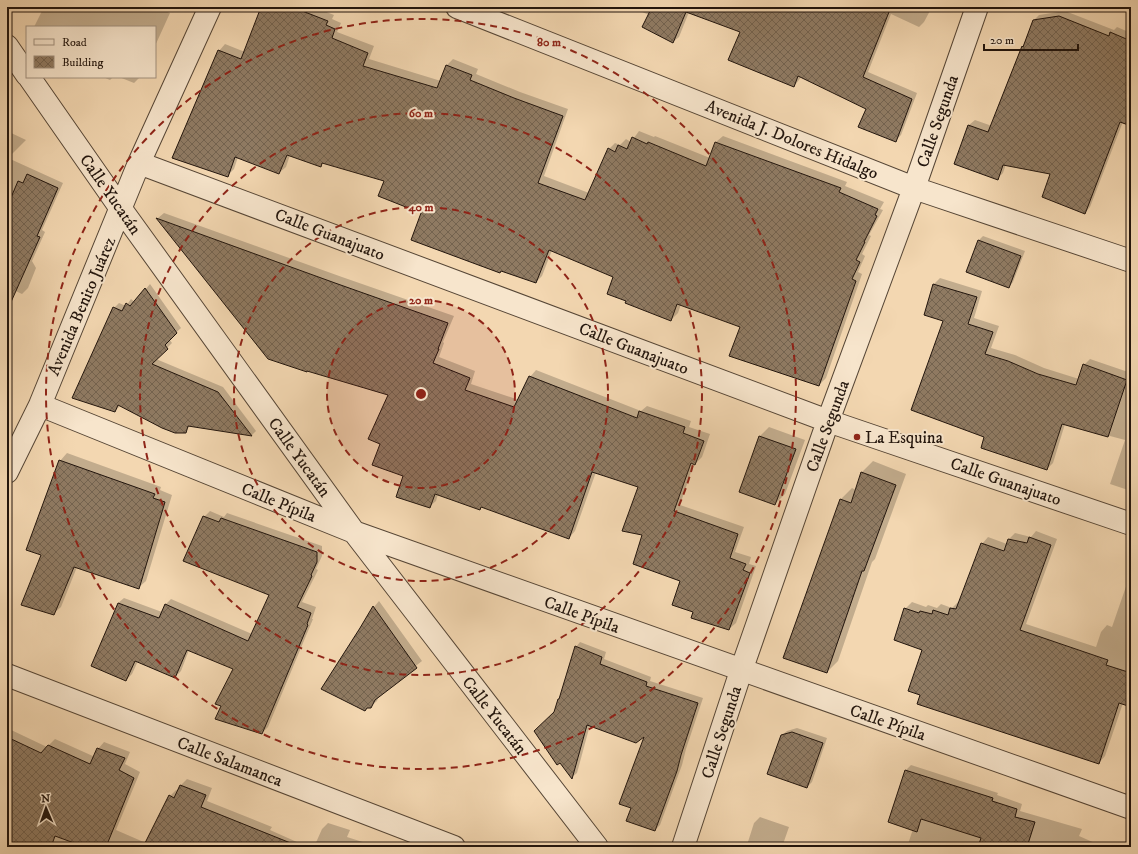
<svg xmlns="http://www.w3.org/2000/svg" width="1138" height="854" font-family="'IM FELL DW Pica',serif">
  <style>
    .shadow { fill: #0003 }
    .building { fill: url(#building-cross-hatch); stroke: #22150d }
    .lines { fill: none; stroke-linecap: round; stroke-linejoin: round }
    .minor-casing { stroke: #564636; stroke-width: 24 }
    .minor { stroke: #f7e5cc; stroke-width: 22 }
    .ring { fill: none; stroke: #8f2418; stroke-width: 2; stroke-dasharray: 7 5 }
    .poi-dot { fill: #8f2418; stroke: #f7e5cc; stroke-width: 1.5 }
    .labels { text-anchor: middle; stroke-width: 4; stroke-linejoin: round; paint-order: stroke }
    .street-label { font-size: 17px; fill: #22150d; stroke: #f7e5cc }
    .poi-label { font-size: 17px; fill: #22150d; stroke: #f7e5cc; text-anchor: start }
    .centre { fill: #8f2418; stroke: #f7e5cc; stroke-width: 2 }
    .ring-label { font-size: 12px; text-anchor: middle; font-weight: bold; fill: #8f2418; stroke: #f7e5cc; stroke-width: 4; stroke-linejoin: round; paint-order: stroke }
  </style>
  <defs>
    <pattern id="building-cross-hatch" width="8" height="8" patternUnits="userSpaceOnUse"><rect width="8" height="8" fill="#8f7a62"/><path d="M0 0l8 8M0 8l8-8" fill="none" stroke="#74634f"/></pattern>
  </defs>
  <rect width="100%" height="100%" fill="#f3d7b1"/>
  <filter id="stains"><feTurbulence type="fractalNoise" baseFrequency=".005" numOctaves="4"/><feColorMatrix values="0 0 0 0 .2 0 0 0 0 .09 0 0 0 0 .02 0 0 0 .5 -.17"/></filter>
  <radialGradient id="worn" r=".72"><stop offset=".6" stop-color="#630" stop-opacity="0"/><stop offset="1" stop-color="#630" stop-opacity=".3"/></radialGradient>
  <path class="shadow" d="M39,7H155L170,13L155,46V27H34L42,11Z
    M262,7H314L334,15L332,19L341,23L337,32L374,46L369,59L441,81L447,65L453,59L478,69L476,74L520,92L568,109L544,176L589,193L609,149L615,143L620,145L626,139L631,142L639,131L654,137L655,136L710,158L716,142L723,136L847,182L845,186L884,202L880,209L883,210L869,235L871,236L862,254L865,256L858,272L862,274L826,378L819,385L742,327L681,304L678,313L671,320L627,300L614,276L552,250L542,276L536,282L502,270L500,272L422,212L385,180L324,162L321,166L290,155L286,167L279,173L238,157L234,169L227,176L219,51L225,44L245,52Z
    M631,7H932L924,22L919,27L891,14L868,72L917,93L901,135L896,140L867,108L801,77L799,80L794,86L741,31L689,12L679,37L673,42L649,15Z
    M1065,11L1114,30L1117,27L1131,33V101L1090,207L1085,213L1052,173L1006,164L1003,173L997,179L969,125L975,120L992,126L1033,21L1039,15Z
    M103,77H113L110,80Z
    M119,77H140L134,83Z
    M7,131L26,140L8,158L63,183L42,230L45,232L32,261L36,268L28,288L22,294L7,287Z
    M164,213L342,277L454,316L443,342L444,343L439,357L475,371L471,384L519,400L530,377L536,370L641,411L647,406L691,421L689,427L710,434L702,457L695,464L694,463L680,505L744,527L735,552L751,557L749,564L756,566L736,623L729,629L694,612L682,580L644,535L639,486L596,472L575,531L569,538L482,506L438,494L436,501L429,507L381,444L389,394L269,358L158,218Z
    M983,236L1025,251L1013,282L1009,287L979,240Z
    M940,278L982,291L974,318L999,326L991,348L1015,355L1044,368L1079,379L1084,365L1090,359L1131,373V491L1110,484L1125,440L1065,424L1053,463L1047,469L985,437L945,321L925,314L934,284Z
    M150,284L181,328L169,339L172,343L156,359L223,387L256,431L252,435L191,425L185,432L120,406L115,411L114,308L119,303L126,306L131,299L135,302Z
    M769,427L805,440L785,494L775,504L740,491L760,436Z
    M67,453L161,487L160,490L172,495L146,581L138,588L77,567L61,607L53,614L43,555L60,461Z
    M873,461L906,474L875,559L872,562L838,661L827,672L784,657L841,499L852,488L856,490L862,472Z
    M210,511L224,517L227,513L322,546V556L316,569L318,570L302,602L316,607L312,619H313L268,727L262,733L222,706L234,669L189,650L181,671L175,677L138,661L132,674L126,680L118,603L124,598L162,612L165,605L171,599L252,634L270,594L204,517Z
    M1036,531L1057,539L1026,624L1096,647L1101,632L1107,625L1112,627L1131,572V706L1123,703L1105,756L1099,763L922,694L923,649L905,609L912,602L926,607L928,605L937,608L941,604L952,608L958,602H960L982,544L988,537L1007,544L1009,539L1015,533L1031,537Z
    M379,601L422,661L379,695L377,701L370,707L361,629L374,607Z
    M580,642L606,652L604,659L651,677L650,681L703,698L686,749L682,765L660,825L655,830L632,808L646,734L590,725L577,773L572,777L555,712L561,697L576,647Z
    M7,728L47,747L55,739L95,757L98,749L104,742L130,752L125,764L140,772L116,830L146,843L170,796L176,790L179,791L181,785L187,779L212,788L207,801L272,827L270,830L308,847H7Z
    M797,728L827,738L812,782L807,787L781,736L787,731Z
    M911,765L998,793L997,795L1022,804L1020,811L1082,829L1079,836L1104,847H907L913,829L906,770Z
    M760,817L789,827L782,847H752L747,845L754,823Z
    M328,823L350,830L347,837L372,845L371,847H314L322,829Z"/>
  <path class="building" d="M261,7H292L328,21L326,25L335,29L332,38L368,53L363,66L437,88L446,65L472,75L470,80L514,98L563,116L538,183L585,200L608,148L615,152L618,145L627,149L632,137L647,144L648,142L706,166L715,142L841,188L839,192L878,209L875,215L877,216L864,242H865L856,260L860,262L852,279L856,281L819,386L729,356L740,327L677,304L671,321L625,303L626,301L607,294L613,277L549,250L536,283L501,271L500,273L411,240L421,213L378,196L384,181L322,163L321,167L287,155L279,174L235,157L228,177L172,158L218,50L241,59Z
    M652,7H891L863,77L912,99L896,142L858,127L866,109L798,76L794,87L728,60L740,32L686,12L673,43L642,27Z
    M1059,16L1109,36L1110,32L1131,41V126L1120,122L1085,214L1042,197L1050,174L1003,165L998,180L954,164L968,125L988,132L1022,46L1023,47L1033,20Z
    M27,174L58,188L37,236L40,237L7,311V207L18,181L23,183Z
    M156,218L335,283L448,323L438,349H439L433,363L470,378L465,390L514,407L529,376L637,418L639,411L685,427L683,433L704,441L695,465L691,463L674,511L738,534L730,558L746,564L743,570L750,573L729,630L691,618L693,612L672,605L680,581L633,564L642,535L622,531L638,487L592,472L569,539L481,507L480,510L435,494L430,508L396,497L403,476L372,465L380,444L368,439L388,395L307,371V372L268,359Z
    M978,240L1021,256L1009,288L966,272Z
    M933,284L977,297L968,324L993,332L985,354L1008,361L1038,374L1076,385L1083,364L1127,380L1108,437L1062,424L1047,470L981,448L984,437L911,410L943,321L924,315Z
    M145,288L177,333L165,345L168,349L152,364L218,392L252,436L188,426L186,433H175L162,428L118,405L115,412L72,398L113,307L122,311L126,303L130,306Z
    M759,436L796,449L775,505L739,492Z
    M59,460L155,494L153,498L165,502L139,589L74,567L54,615L21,605L41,555L26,550Z
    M861,472L896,485L864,571H862L827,673L783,658L840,499L851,503Z
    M203,516L219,522L221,518L317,552V562L311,575L312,576L297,607L311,613L307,624L308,625L262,734L215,719L221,706L215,704L233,669L187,650L175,678L135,661L126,681L91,666L118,603L159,618L165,604L248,641L269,595L183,561Z
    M1029,537L1051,545L1020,630L1108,660L1106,665L1131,673V707L1119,703L1099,764L917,704L920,695L908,691L922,650L894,640L904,608L919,613L920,611L932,614L933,610L948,615L950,608L956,609L981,543L1004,551L1008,539L1027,543Z
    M373,606L417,668L375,700L371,708H367L365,711L321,689L360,628Z
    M575,646L602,657L600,664L647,682L646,686L698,703L681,755L677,771L655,831L626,821L631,808L619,804L644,737L636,743L587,725L572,779L560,763L557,765L534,731L554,712L558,699H559Z
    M792,732L823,743L807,788L767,774L781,735Z
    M7,737L41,753L48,745L90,764L97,748L125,758L119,770L134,778L106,847H85L55,836L51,847H7Z
    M905,770L993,798L992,801L1017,809L1015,817L1035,822L1027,847H978L981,838L921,819L917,832L888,822Z
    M180,785L206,795L201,807L298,846V847H143L169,795L174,798Z"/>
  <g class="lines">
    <defs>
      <path id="minor" d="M457,7L914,188L1131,261
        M7,46L27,75
        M29,77L121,209L354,532L597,847
        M139,163L828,421L1131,524
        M40,405L354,532L1131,808
        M7,472L40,405L139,163L210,7
        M7,675L454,847
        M683,847L741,671L828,421L914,188L977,7"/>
    </defs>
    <use href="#minor" class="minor-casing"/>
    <use href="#minor" class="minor"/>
  </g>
  <circle cx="421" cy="394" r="94" fill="#8f2418" fill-opacity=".12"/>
  <g class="ring">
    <circle cx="421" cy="394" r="94"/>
    <circle cx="421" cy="394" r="187"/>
    <circle cx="421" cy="394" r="281"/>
    <circle cx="421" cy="394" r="375"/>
  </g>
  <circle class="poi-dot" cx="857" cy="437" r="4"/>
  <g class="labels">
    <g class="street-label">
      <text transform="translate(937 121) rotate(-71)" y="6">Calle Segunda</text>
      <text transform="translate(792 139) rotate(22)" y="6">Avenida J. Dolores Hidalgo</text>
      <text transform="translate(111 194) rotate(55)" y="6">Calle Yucatán</text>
      <text transform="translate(330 234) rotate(21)" y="6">Calle Guanajuato</text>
      <text transform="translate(81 306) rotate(-67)" y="6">Avenida Benito Juárez</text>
      <text transform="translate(634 348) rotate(21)" y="6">Calle Guanajuato</text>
      <text transform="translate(827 426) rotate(-70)" y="6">Calle Segunda</text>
      <text transform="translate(300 457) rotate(54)" y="6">Calle Yucatán</text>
      <text transform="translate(1006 481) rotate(19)" y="6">Calle Guanajuato</text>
      <text transform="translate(279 502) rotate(22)" y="6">Calle Pípila</text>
      <text transform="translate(582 614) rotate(20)" y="6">Calle Pípila</text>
      <text transform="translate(495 715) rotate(52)" y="6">Calle Yucatán</text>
      <text transform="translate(888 722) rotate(19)" y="6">Calle Pípila</text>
      <text transform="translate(721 732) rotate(-72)" y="6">Calle Segunda</text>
      <text transform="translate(230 761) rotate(21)" y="6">Calle Salamanca</text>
    </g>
    <g class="poi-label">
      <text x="865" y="443">La Esquina</text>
    </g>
  </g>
  <circle cx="421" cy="394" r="6" class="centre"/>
  <g class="ring-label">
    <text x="549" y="46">80 m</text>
    <text x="421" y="117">60 m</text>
    <text x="421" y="211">40 m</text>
    <text x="421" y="304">20 m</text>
  </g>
  <rect width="1138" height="854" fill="none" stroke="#f3d7b1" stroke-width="24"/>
  <rect x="8" y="8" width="1122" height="838" fill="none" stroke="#22150d" stroke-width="2"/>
  <rect x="12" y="12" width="1114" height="830" fill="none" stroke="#22150d"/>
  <rect x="26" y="26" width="130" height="52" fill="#f7e5cc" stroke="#a29280"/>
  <rect x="34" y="39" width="20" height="6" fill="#f7e5cc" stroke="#a29280"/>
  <text x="62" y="46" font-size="12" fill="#22150d">Road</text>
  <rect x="34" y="56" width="20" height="12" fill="url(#building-cross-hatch)" stroke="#a29280"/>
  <text x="62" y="66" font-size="12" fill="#22150d">Building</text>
  <g transform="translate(46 808) rotate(358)" stroke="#f7e5cc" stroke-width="3" paint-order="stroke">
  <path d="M0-3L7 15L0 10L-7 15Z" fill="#22150d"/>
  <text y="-6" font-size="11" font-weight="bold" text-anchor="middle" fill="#22150d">N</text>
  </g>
  <path d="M984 44v6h94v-6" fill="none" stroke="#22150d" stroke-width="2"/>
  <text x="990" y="44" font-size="12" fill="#22150d" stroke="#f7e5cc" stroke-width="3" paint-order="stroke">20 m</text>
  <rect width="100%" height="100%" filter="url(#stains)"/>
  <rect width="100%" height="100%" fill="url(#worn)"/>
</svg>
